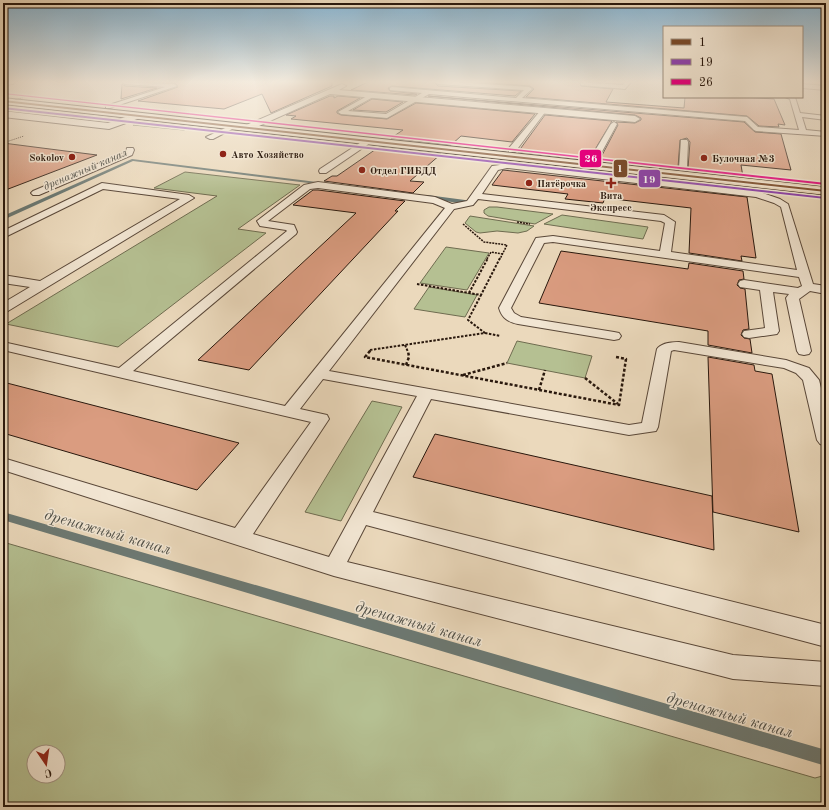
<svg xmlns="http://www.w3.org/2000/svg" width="829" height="810" font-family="'Old Standard TT',serif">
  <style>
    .green { fill: #b5c092; stroke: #6f6c50; fill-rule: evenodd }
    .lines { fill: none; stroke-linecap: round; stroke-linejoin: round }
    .stream { fill: #6c7973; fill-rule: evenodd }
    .building { fill: #da9c80; stroke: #29180d }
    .lane-casing { stroke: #5a4839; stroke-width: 2 }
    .street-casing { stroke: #5a4839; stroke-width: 2 }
    .highway-casing { stroke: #29180d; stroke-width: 2 }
    .path-far3 { stroke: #29180d; stroke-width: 1; stroke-dasharray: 1 1; stroke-linecap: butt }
    .path-far2 { stroke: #29180d; stroke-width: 1.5; stroke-dasharray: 2 1; stroke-linecap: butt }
    .path-far1 { stroke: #29180d; stroke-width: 2; stroke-dasharray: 2.5 1.5; stroke-linecap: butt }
    .path { stroke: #29180d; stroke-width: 2.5; stroke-dasharray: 3 2; stroke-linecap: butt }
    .lane { fill: #f2e6d3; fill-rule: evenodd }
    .street { fill: #f2e6d3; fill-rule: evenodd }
    .highway { fill: #ebd9bc; fill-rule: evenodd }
    .path-bridge { stroke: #29180d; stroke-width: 1; stroke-dasharray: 1 1; stroke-linecap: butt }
    .bus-1-casing { stroke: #f2e6d3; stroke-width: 3 }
    .bus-2-casing { stroke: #f2e6d3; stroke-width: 3 }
    .bus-3-casing { stroke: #f2e6d3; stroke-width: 3 }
    .bus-1 { fill: #7a4b2a; fill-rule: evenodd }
    .bus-2 { fill: #8e44ad; fill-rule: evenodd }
    .bus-3 { fill: #e5007d; fill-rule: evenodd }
    .poi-dot { fill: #8f2418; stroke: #f2e6d3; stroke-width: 1.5 }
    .labels { text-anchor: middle; stroke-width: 3; stroke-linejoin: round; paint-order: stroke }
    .far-poi-label { font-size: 10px; font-weight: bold; fill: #29180d; stroke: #f2e6d3; text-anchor: start }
    .far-water-label { font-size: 11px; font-style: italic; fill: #505048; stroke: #f2e6d3 }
    .near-water-label { font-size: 16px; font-style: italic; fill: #505048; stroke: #f2e6d3 }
    .line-badge { stroke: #f2e6d3; stroke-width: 1.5 }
    .badge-label { font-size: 11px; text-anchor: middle; font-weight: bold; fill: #fff }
  </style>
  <rect width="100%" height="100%" fill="#ebd9bc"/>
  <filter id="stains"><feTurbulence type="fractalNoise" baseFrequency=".005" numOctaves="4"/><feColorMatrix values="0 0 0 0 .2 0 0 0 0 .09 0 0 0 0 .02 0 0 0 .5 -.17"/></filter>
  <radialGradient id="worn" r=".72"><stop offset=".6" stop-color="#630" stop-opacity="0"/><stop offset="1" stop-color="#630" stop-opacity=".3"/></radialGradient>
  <path class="green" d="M43,113C67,116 92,116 117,119L107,123L38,114Z
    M141,122L191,127L184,130L133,125Z
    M185,172L300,185L238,229L266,233L118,347L6,324L217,196L154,188Z
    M489,207H497L553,214L535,224L488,216L484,213V210Z
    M562,215L648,227L643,239L544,224Z
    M470,216L534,226L527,231L518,233L497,231L480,233L476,232L465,223Z
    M446,247L489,253L467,290L420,283Z
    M429,287L477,295L465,317L414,309Z
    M517,341L592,356L585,378L507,363Z
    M372,401L402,407L341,521L305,512Z
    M3,542L815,778L826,775V807H3ZM34,752H58V776H34Z"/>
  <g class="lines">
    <path class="stream" d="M132,159L325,183L327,184L325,185L133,161L3,220V216Z
      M427,195L465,200L468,202L465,204L425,198L424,197Z
      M3,512L826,750V766L3,520Z"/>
  </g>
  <path class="building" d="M156,82H332V86L271,113L262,94L224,109L138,101L178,87L174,82Z
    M368,82H434L438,86L521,91L515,96L392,86L388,88L390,91L417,94L415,95L351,90Z
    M476,82H580L581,86L613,89L606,102L684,108L685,97H743L774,99L785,125L778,124L779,127L759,126L747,116L526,97L534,89L530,86Z
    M122,84L125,86L157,88L121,99Z
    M330,96H334V98L338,96L360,98L337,111V113L341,115L387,119L416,103L535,114L512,142L461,136L451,145L391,138L403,130L291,119L296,116L286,115Z
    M428,96L744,122L755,132L781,134L791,170L741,165L743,177L686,170L688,168L690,142L687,138L680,140L678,168L679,170L599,161L618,125L616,122L635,123L641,120V118L635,115Z
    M372,99L403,102L386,112L353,110Z
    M545,115L612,121L589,160L518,152Z
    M3,143L42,148L97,155L3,191Z
    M379,147L441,154L410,181L424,182L413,193L324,181L332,176H337Z
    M510,162L745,188L509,163Z
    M503,170L747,197L756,258L741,256L742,261L689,253L691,208L605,198L603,203L565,199L568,194L492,185Z
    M313,190H318L405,201L395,211H398L249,370L198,360L356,213L293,205Z
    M561,251L688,269L689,263L743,271L744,279L739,280L737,285L740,288L745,289L749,329L743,330L741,335L744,338L750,339L752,353L708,345V331L539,303Z
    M708,357L754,365L755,371L772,374L799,532L713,512Z
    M3,382L239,443L197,490L3,433Z
    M435,434L712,496L714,550L413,477Z"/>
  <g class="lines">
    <defs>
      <path id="lane" d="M122,82L174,84L177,86L110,108H106V106L165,87L125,84Z
        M435,82H457L529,87L532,89L522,98L747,117L758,127L799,130L790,99L785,97H795L800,113L826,116V120L802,117L806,130L826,132V136L756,131L754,130L745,121L429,94L387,118L341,114L338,112L371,94L374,96L373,97L348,111L386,114L422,93L390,90V88L392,87L516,98L524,90L438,84Z
        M583,82L623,85L625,82H631L625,89L581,85V83Z
        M541,110L546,111L515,152H509V148Z
        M614,122L617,124L598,159L597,161H591L590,159L611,124Z
        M234,124L237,126L236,127L213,139H210L206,137Z
        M366,139H369L373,141L326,173H320L319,171L320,169Z
        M681,140H687L688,142L687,168L683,170L679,168Z
        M127,148H133L134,150L132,155L39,195H33L31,193L33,191L126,152Z
        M507,164L757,191L780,199L788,204L813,284L826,286V294L810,291L799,299L811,351L809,354L804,355L799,354L797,351L786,298L789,294L773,292L779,331L777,334L749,338L744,337L742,334L744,331L765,328L760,290L740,287L738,284L740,281L744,280L798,288L802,286L799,277L553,242L544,243L511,308L514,313L521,317L614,332L619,333L621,336L619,339L614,340L518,324C508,322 502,318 499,308L536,238L553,236L660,251L665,223L661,221L478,199L473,205L454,209L329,371L629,425L642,423L657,349C661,343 672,342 679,342L786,360L809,368L819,380L826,408V446L820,444L817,440L803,380L796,373L784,368L674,350L671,351L658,427L656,431L629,435L431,399L373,512L826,625V647L366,525L347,562L733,655L826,662V686L733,679L334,576L3,470V458L235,528L311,422L3,350V342L119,368L287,231L286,230L260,226L257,221L304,185L318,182L435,197L452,204L467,201L492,166ZM507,168L756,197L774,203L781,207L797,270L671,252L675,222L664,215L482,194L498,170ZM318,188L433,203L445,208L285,406L133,371L296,234L297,232L294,225L268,221L310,189ZM323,379L417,396L329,557L253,534L329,419L327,415L300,409Z
        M102,183L189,195L194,198L8,311L3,312V303L30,287L3,283V275L40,281L180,199L103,189L3,238V231Z"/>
      <path id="street" d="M3,82H14L13,84L3,85Z
        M342,84L346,86L339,90L635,116L640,119L635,122L330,94L250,130L247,131L242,128L244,126Z
        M802,84L826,86V90L802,88Z
        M3,111L108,123L137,113L142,116L140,118L109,129L3,117Z"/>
      <path id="highway" d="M3,98L826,187V195L3,104Z"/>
    </defs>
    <use href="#lane" class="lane-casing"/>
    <use href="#street" class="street-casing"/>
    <use href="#highway" class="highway-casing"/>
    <path class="path-far3" d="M3,143L24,136"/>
    <path class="path-far2" d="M517,222L530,224
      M463,224L484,242L507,245L500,259
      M487,259L491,252L503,254"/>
    <path class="path-far1" d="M417,284L481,295L500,258
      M469,293L488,258
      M485,333L500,336
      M405,345L408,352
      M370,350L485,333L468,320L481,295
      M369,352L371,350"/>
    <path class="path" d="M370,351L365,357L619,405L626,359L616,357
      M406,365L409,357L408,351
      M463,375L507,363
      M585,378L618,404
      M539,390L545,370"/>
    <use href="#lane" class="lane"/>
    <use href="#street" class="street"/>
    <use href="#highway" class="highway"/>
    <path class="path-bridge" d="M3,103L29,96"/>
    <defs>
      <path id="bus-1" d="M3,100L826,190V192L3,102Z"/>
      <path id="bus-2" d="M3,107L825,197H826V199L3,109Z"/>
      <path id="bus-3" d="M3,94L4,93L826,183V185Z"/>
    </defs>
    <use href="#bus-1" class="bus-1-casing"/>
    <use href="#bus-2" class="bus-2-casing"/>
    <use href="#bus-3" class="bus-3-casing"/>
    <use href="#bus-1" class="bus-1"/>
    <use href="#bus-2" class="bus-2"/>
    <use href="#bus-3" class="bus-3"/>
  </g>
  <linearGradient id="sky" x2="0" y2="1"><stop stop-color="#88b6d4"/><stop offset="0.42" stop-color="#f6eee1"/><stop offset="1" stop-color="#f6eee1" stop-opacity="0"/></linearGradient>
  <rect width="829" height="195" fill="url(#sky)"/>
  <g class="poi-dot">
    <circle cx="223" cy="154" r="4"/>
    <circle cx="72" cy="157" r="4"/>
    <circle cx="704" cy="158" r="4"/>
    <circle cx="362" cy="170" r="4"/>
    <circle cx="529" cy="183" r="4"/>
    <path d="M609 177h4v4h4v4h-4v4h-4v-4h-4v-4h4z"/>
  </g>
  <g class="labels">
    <g class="far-poi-label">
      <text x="231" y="158">Авто Хозяйство</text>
      <text x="64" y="161" text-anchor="end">Sokolov</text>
      <text x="712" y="162">Булочная №3</text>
      <text x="370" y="174">Отдел ГИБДД</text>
      <text x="537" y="187">Пятёрочка</text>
      <text x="611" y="199" text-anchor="middle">Вита<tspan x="611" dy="12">Экспресс</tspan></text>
    </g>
    <g class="far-water-label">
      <text transform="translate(85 169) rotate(-23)" y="4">дренажный канал</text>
    </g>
    <g class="near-water-label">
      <text transform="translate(108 531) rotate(16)" y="6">дренажный канал</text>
      <text transform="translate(419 623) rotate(16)" y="6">дренажный канал</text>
      <text transform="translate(730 714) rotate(16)" y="6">дренажный канал</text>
    </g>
  </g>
  <g class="line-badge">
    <rect x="579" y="149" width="23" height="19" rx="4" fill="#e5007d"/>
    <rect x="613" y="159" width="15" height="19" rx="4" fill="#7a4b2a"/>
    <rect x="638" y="169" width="23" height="19" rx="4" fill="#8e44ad"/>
  </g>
  <g class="badge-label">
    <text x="591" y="162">26</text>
    <text x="620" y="172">1</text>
    <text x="649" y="183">19</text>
  </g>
  <rect width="829" height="810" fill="none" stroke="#ebd9bc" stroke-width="16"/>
  <rect x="4" y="4" width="821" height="802" fill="none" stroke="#29180d" stroke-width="2"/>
  <rect x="8" y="8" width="813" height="794" fill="none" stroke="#29180d"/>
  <rect x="663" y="26" width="140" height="72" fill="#f2e6d3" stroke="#a29484"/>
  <rect x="671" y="39" width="20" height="6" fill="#7a4b2a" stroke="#a29484"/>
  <text x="699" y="46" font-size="12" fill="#29180d">1</text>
  <rect x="671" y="59" width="20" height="6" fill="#8e44ad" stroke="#a29484"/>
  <text x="699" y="66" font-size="12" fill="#29180d">19</text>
  <rect x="671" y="79" width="20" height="6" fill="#e5007d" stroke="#a29484"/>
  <text x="699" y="86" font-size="12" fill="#29180d">26</text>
  <g transform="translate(46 764) rotate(167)"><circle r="19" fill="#f2e6d3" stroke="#a29484"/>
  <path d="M0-3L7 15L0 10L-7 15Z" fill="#8f2418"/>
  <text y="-6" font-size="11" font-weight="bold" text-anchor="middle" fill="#29180d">С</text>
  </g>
  <rect width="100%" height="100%" filter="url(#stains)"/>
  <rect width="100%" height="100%" fill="url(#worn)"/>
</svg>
